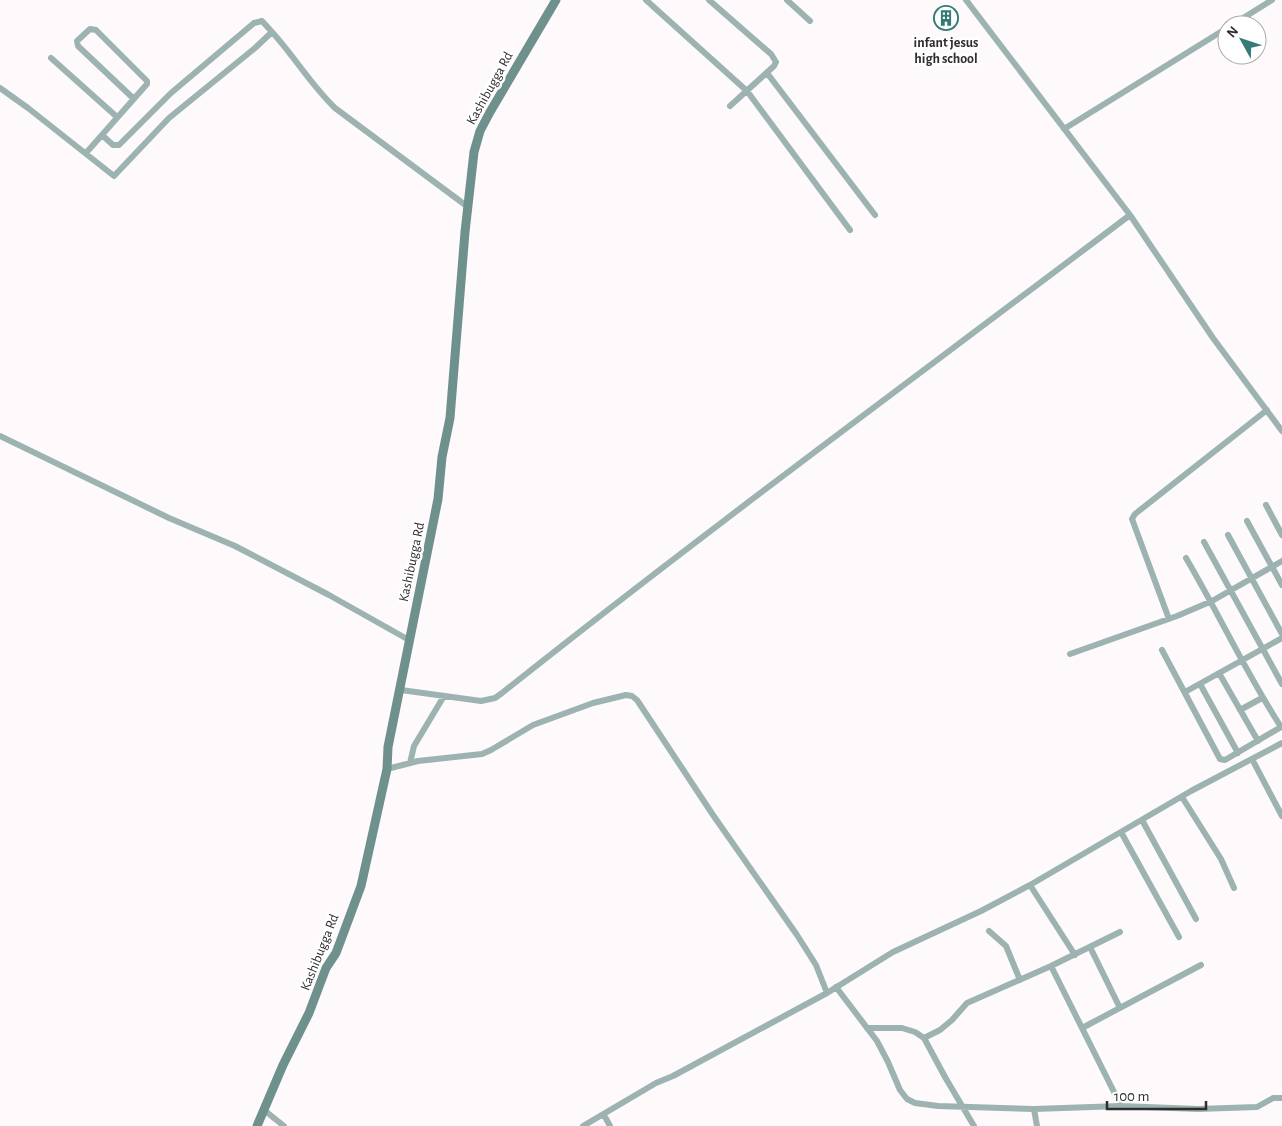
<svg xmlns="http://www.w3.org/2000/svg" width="1282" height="1126" font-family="'Alegreya Sans',sans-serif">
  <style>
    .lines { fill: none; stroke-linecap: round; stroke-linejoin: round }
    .minor { stroke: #9cb3b1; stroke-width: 6 }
    .secondary { stroke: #6e918d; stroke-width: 9 }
    .labels { text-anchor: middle; stroke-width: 5; stroke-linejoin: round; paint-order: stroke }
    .poi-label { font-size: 14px; font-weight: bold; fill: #312e2f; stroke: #fff }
    .street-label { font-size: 14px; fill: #312e2f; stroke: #fff }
  </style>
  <rect width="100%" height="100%" fill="#fef9fa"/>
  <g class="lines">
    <path class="minor" d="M646,0L747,91L850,230
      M709,0L771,54L776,62L774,66L730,106
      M787,0L810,21
      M966,0L1130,215L1213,338L1282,431
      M1232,25L1272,0
      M51,58L117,117
      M767,73L875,215
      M0,88L28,108L114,176L169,118L255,48L272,32C294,56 311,85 335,108L468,207
      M1064,129L1227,28
      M102,135L113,145H119L171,93L254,23L262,21L272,32
      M86,153L147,84V81L96,30L90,29L77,41L78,46L134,99
      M0,436L169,518L235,546L329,595L409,640
      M1266,505L1282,535
      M1247,521L1282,585
      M1228,535L1282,634
      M1204,542L1282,684
      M1186,558C1219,614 1246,673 1281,727H1282
      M1169,619L1132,519L1135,514L1267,410
      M1162,650L1220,759L1225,760L1281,727
      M1070,654L1177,616L1212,601L1282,561
      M1219,673L1258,741
      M1200,684L1238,753
      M401,690L481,701L495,698L502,693C708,529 920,374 1130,215
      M1185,692L1282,638
      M1240,710L1262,698
      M1252,759L1282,816
      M410,763L414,746L444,696
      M387,769L418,761L482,754L491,750L533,725L593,703L626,695L632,696L637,700L713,815L797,935L816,965L827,993
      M1182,797L1221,859L1234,888
      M1142,820L1196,919
      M1121,832L1179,937
      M1030,885L1075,955
      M989,931L1006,946L1020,980
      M1090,947L1120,1008
      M1051,966L1121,1106
      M836,987L877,1041L888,1062L900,1090L907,1099L915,1103L938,1106L1034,1109L1121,1106L1198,1109L1257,1107L1273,1098H1282
      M867,1028H902L915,1032L924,1038L945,1077L974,1126
      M1082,1028L1201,965
      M924,1038L940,1030L952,1020L967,1003L1051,966L1120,932
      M1034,1109L1037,1126
      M264,1110L284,1126
      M604,1115L610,1126
      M583,1126L656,1083L673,1076L827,993L893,952L981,911L1030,885L1191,791L1282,743"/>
    <path class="secondary" d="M257,1126L283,1065L309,1013L326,968L336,953L361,886L387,769L388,747L438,499L442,457L450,418L465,232L474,152L480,131L490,112L556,0"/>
  </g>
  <defs>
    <symbol id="building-ring" viewBox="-11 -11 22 22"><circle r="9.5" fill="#fff" stroke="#337b76" stroke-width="1.5"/><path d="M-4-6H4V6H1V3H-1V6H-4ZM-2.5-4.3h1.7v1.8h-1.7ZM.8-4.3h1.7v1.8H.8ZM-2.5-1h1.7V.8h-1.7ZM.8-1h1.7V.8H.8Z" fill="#337b76"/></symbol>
  </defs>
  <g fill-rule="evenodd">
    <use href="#building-ring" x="932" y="4" width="28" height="28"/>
  </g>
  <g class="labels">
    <g class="poi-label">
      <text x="946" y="47">infant jesus<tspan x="946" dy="16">high school</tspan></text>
    </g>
    <g class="street-label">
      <text transform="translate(489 88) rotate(-61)" y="5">Kashibugga Rd</text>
      <text transform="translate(411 562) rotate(-78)" y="5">Kashibugga Rd</text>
      <text transform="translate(319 952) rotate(-68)" y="5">Kashibugga Rd</text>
    </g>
  </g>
  <g transform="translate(1242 40) rotate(310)"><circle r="24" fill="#ffffff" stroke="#adabac"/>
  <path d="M0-4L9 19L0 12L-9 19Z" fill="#337b76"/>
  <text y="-8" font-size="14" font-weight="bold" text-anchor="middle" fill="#312e2f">N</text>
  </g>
  <path d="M1107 1101v8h99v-8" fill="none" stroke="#312e2f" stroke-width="2.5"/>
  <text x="1114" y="1101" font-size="15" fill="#312e2f" stroke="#ffffff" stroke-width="4" paint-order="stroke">100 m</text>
</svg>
